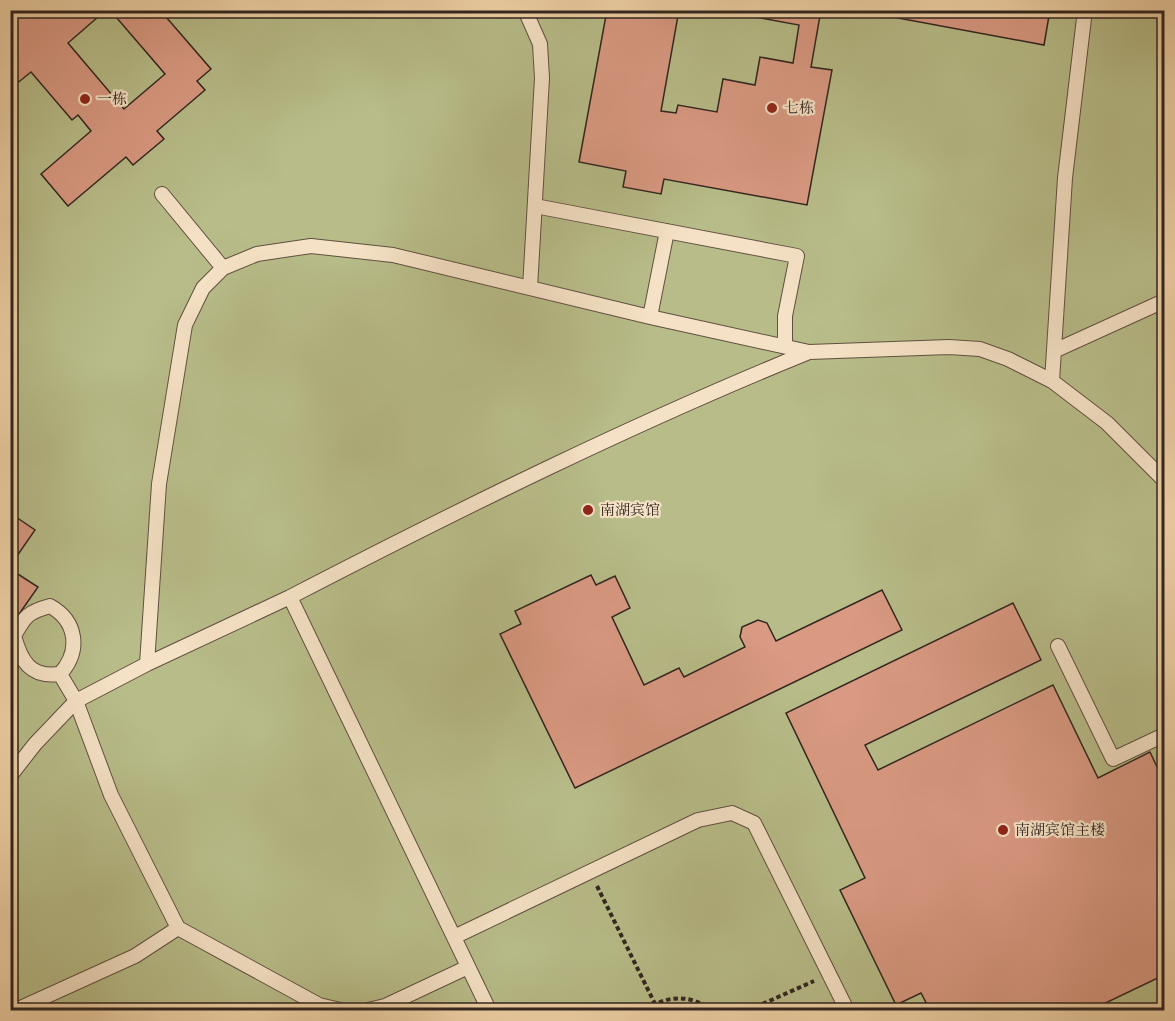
<svg xmlns="http://www.w3.org/2000/svg" width="1175" height="1021" font-family="'Libre Caslon Text','Noto Serif SC',serif">
  <style>
    .green { fill: #b7bc88; stroke: #747054; stroke-width: 1.5 }
    .building { fill: #d99982; stroke: #31251f; stroke-width: 1.5 }
    .lines { fill: none; stroke-linecap: round; stroke-linejoin: round }
    .service-casing { stroke: #605041; stroke-width: 16 }
    .path { stroke: #31251f; stroke-width: 4; stroke-dasharray: 4.5 3; stroke-linecap: butt }
    .service { stroke: #f5e1c5; stroke-width: 14 }
    .poi-dot { fill: #8f2418; stroke: #f5e1c5; stroke-width: 2 }
    .labels { text-anchor: middle; stroke-width: 4.5; stroke-linejoin: round; paint-order: stroke }
    .poi-label { font-size: 15px; fill: #31251f; stroke: #f5e1c5; text-anchor: start }
  </style>
  <rect width="100%" height="100%" fill="#efd1a6"/>
  <filter id="stains"><feTurbulence type="fractalNoise" baseFrequency=".00333" numOctaves="4"/><feColorMatrix values="0 0 0 0 .2 0 0 0 0 .09 0 0 0 0 .02 0 0 0 .5 -.17"/></filter>
  <radialGradient id="worn" r=".72"><stop offset=".6" stop-color="#630" stop-opacity="0"/><stop offset="1" stop-color="#630" stop-opacity=".3"/></radialGradient>
  <path class="green" d="M10,11H1164V1010H11Z"/>
  <path class="building" d="M16,10H106L68,43L124,109L165,74L110,10H160L211,69L197,81L205,90L157,131L164,139L133,165L126,157L68,206L41,174L91,131L78,115L72,120L31,72L10,89V15Z
    M607,10H679L661,111L676,113L678,105L717,112L723,79L755,85L760,57L793,63L799,25L718,10H821L811,67L832,70L807,205L664,179L661,194L623,187L626,171L579,162Z
    M855,10H1050L1044,45Z
    M10,513L35,530L10,566Z
    M10,569L38,587L10,627Z
    M591,575L596,585L615,576L630,608L612,617L644,685L679,668L684,677L745,647L740,637L742,627L758,620L767,623L776,641L882,590L902,630L575,788L500,634L521,624L515,611Z
    M1013,603L1041,660L865,745L878,770L1053,685L1098,778L1150,752L1164,782V975L1091,1010H930L921,993L896,1005L840,890L865,878L786,713Z"/>
  <g class="lines">
    <defs>
      <path id="service" d="M525,10L540,44L542,78L530,288
        M162,194L223,268
        M535,206L797,256L785,316V346
        M650,317L667,231
        M1054,351L1164,301
        M1052,381L1065,178L1085,10
        M1058,646L1113,759L1164,735
        M147,664L159,484L185,325L203,288L223,268L257,254L311,246L393,255L650,317L809,352L949,347L980,349L1008,359L1052,381L1107,423L1164,480
        M60,674C30,678 21,661 14,636C25,616 28,612 50,606C77,621 81,651 60,674L76,701L111,795L178,928L319,1005L340,1010
        M10,776L35,744L76,701L147,664L290,597
        M454,937L698,820L732,813L754,823L847,1010
        M16,1010L135,956L178,928
        M368,1010L385,1006L468,967
        M489,1010L290,597C460,509 632,424 809,352"/>
    </defs>
    <use href="#service" class="service-casing"/>
    <path class="path" d="M597,886L655,1004
      M646,1010C666,995 691,994 711,1010
      M749,1010L814,981"/>
    <use href="#service" class="service"/>
  </g>
  <g class="poi-dot">
    <circle cx="85" cy="99" r="6"/>
    <circle cx="772" cy="108" r="6"/>
    <circle cx="588" cy="510" r="6"/>
    <circle cx="1003" cy="830" r="6"/>
  </g>
  <g class="labels">
    <g class="poi-label">
      <text x="97" y="104">一栋</text>
      <text x="784" y="113">七栋</text>
      <text x="600" y="515">南湖宾馆</text>
      <text x="1015" y="835">南湖宾馆主楼</text>
    </g>
  </g>
  <rect width="1175" height="1021" fill="none" stroke="#efd1a6" stroke-width="36"/>
  <rect x="12" y="12" width="1151" height="997" fill="none" stroke="#31251f" stroke-width="3"/>
  <rect x="18" y="18" width="1139" height="985" fill="none" stroke="#31251f" stroke-width="1.5"/>
  <rect width="100%" height="100%" filter="url(#stains)"/>
  <rect width="100%" height="100%" fill="url(#worn)"/>
</svg>
